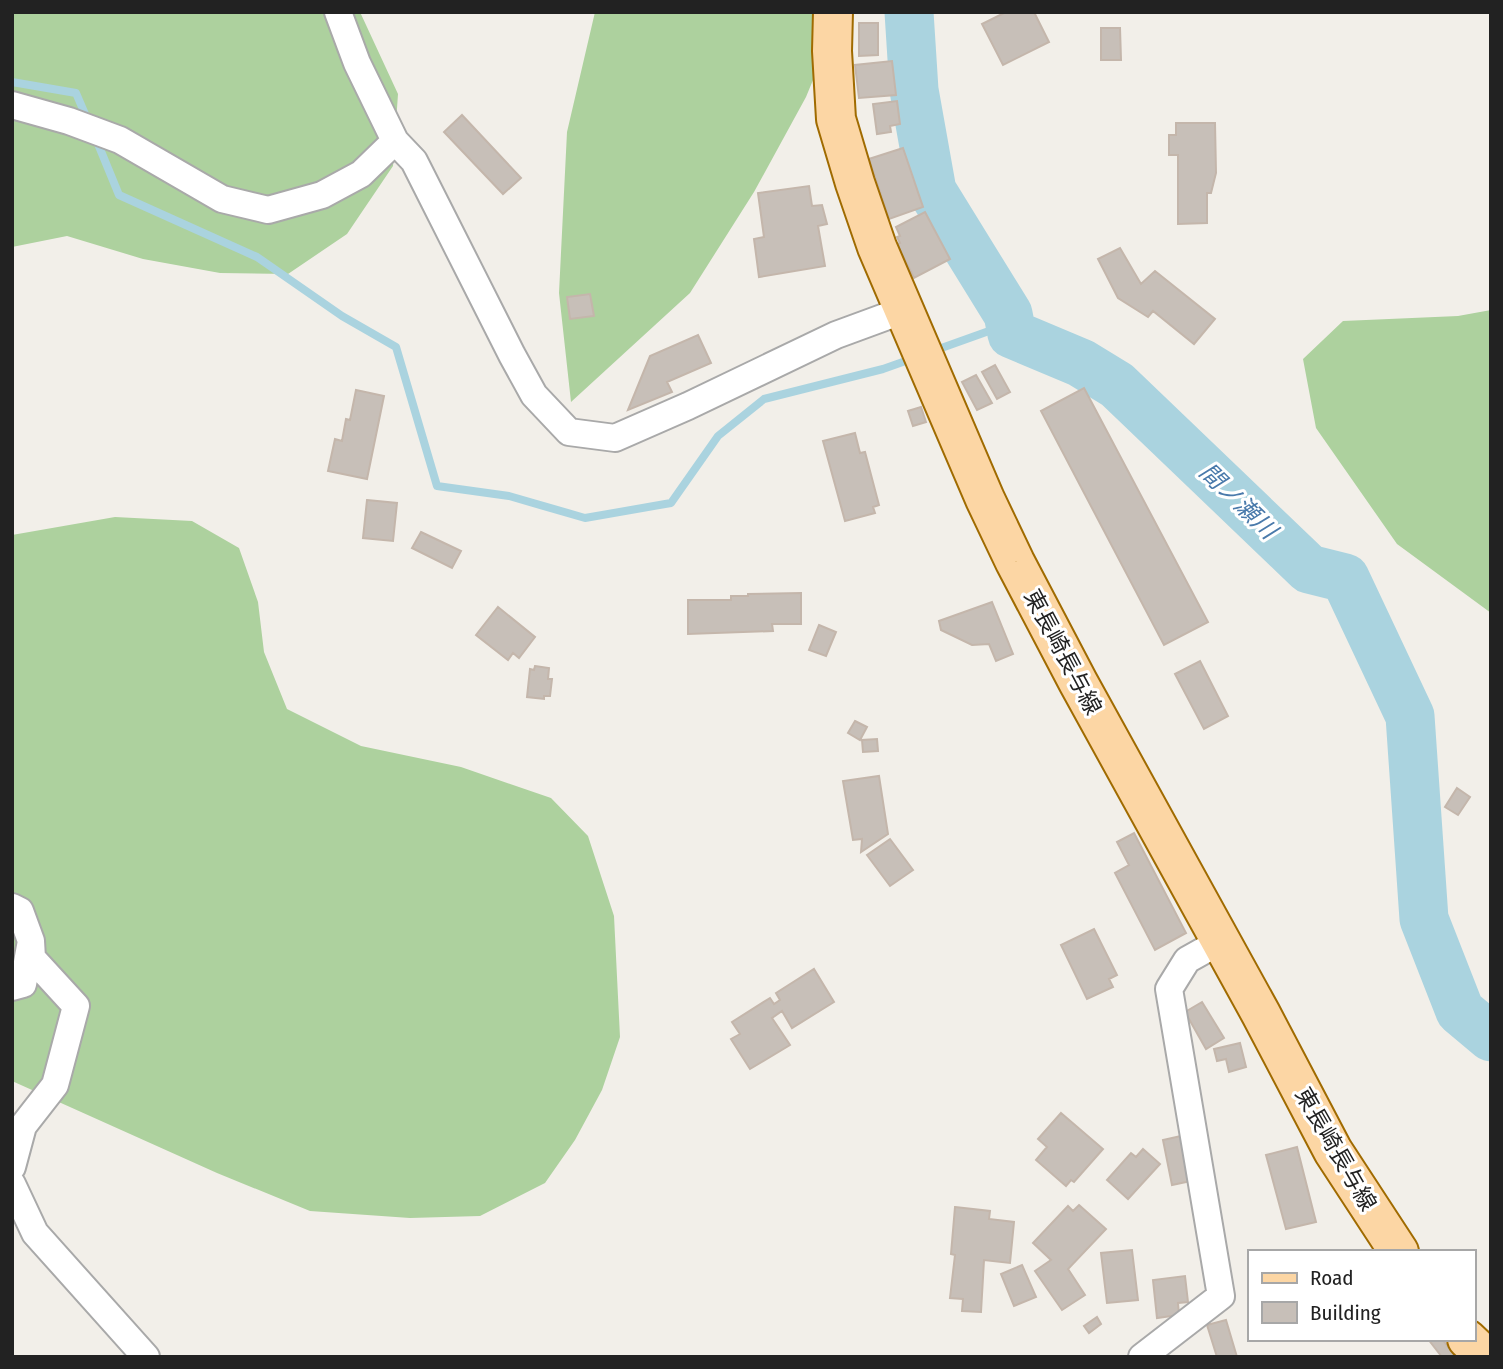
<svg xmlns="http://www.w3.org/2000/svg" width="1503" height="1369" font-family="'Fira Sans Condensed','Noto Sans JP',sans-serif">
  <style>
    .forest { fill: #add19e }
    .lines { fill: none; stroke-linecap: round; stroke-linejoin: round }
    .stream { stroke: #aad3df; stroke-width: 8 }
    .river { stroke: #aad3df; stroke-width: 49 }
    .building { fill: #c7bfb8; stroke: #c4b6ab; stroke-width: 2 }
    .minor-casing { stroke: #a9a9a9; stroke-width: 30 }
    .primary-casing { stroke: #a06b00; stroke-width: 42 }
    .minor { stroke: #fff; stroke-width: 26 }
    .primary { stroke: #fcd6a4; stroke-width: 38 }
    .labels { text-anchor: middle; stroke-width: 6; stroke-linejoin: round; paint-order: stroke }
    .street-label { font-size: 23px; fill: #222; stroke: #fff }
    .water-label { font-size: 24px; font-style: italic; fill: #4a7aab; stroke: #fff }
  </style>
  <rect width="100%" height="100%" fill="#f2efe9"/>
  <path class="forest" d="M12,12H360L398,94L393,166L347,234L288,274L220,273L143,259L67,236L12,247Z
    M595,12H841L806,97L754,192L690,293L571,402L559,293L567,132Z
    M1491,310V613L1397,544L1316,428L1303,359L1343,321L1458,316Z
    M115,517L192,521L239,548L258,602L264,652L287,709L361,746L461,767L551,798L588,836L614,916L620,1037L602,1090L575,1140L545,1183L480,1216L410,1218L310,1211L217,1173L12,1081V535Z"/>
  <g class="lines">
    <path class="stream" d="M12,82L76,93L88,121
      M96,139L119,195L257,257L342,316L396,347L437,486L509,496L585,518L671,503L718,436L764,399L883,369L914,358
      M933,351L989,331L1012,334"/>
    <path class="river" d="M909,12L914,90L932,191L1008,314L1012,334L1081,363L1117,385L1309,569L1345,578L1410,716L1424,919L1460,1011L1491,1037"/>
  </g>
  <path class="building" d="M1006,12H1034L1049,42L1003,65L982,24Z
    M859,23H878V55L859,56Z
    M1101,28H1120L1121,60H1101Z
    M892,61L896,95L859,98L855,65Z
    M897,101L900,124L890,126L891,132L877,134L873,104Z
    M462,115L521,178L503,194L444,132Z
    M1176,123H1215L1216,173L1211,193H1207V223L1178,224V155H1169V135H1176Z
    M903,148L923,207L889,219L869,159Z
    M809,186L812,206L822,205L827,224L818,226L825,266L759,277L754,239L764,237L758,193Z
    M925,212L950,259L914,278L897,244L900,243L897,237L900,236L896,227Z
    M1120,248L1141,284L1155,271L1215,319L1194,344L1153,311L1148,317L1118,298L1098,259Z
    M590,294L594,316L570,319L567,297Z
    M698,335L711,363L667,382L672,392L628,410L650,356Z
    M995,365L1010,392L997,399L982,372Z
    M976,375L992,403L977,410L962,382Z
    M1084,388L1208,622L1164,645L1041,411Z
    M356,390L384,396L367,479L328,471L335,439L342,441L346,419L350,420Z
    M921,407L926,422L913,426L908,411Z
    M855,433L860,453L865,452L879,505L873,507L875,513L845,521L823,441Z
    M367,500L397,503L393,541L363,538Z
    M421,532L461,551L452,568L412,548Z
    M801,593V624H772L773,631L688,634V600H731V596H748V594Z
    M992,602L1013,654L996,661L989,644L972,645L941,630L939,621Z
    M498,607L535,637L519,658L513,653L508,660L476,635Z
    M819,625L836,632L826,656L809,650Z
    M1200,661L1228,716L1204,729L1175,674Z
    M535,666L549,668L548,679H552L550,696H544V699L527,697L530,669L534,670Z
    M855,721L867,727L860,740L848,733Z
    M877,739L878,751L863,752L862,740Z
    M879,776L888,834L861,852L862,839L853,840L843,781Z
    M1457,788L1470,797L1458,815L1445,807Z
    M1134,833L1186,933L1155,950L1115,873L1129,865L1117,842Z
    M890,839L913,870L890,886L867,855Z
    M1094,929L1117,975L1109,979L1113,987L1087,999L1061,945Z
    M814,969L834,1002L792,1028L782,1011L772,1018L790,1045L750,1069L731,1039L740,1034L732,1022L770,998L774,1004L780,1000L776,993Z
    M1202,1002L1224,1038L1206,1049L1185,1012Z
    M1240,1043L1246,1067L1229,1072L1226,1059L1217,1061L1214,1049Z
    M1061,1113L1103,1149L1074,1182L1071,1180L1066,1186L1036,1160L1047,1147L1038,1139Z
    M1181,1136L1191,1181L1172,1185L1163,1140Z
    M1297,1147L1316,1222L1286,1229L1266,1155Z
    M1143,1149L1160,1164L1128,1199L1107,1180L1131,1153L1136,1157Z
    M1079,1205L1106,1229L1068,1269L1085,1295L1062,1310L1035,1271L1051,1260L1033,1243L1068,1206L1073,1211Z
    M955,1207L990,1211L989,1219L1014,1222L1010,1263L984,1260L981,1312L962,1311L963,1299L950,1298L955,1255L951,1254Z
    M1132,1250L1138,1300L1107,1303L1101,1253Z
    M1022,1265L1036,1297L1014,1306L1001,1274Z
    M1185,1276L1188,1302L1178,1303L1179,1315L1157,1318L1153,1280Z
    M1097,1317L1101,1324L1089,1333L1084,1326Z
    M1226,1320L1237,1357H1217L1207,1325Z
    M1428,1339H1442L1456,1357H1442Z"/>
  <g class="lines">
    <defs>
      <path id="minor" d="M338,12L357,63L395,141L414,161L512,355L534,395L569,432L615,438L688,406L836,335L904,310
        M12,105L69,121L120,140L222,199L268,210L322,195L361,174L395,141
        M12,907L20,911L31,941L32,958L76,1006L55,1085L23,1126L12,1167
        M12,987L23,984L31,941
        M12,1184L35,1233L146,1357
        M1142,1357L1221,1296L1169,989L1187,960L1221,941"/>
      <path id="primary" d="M833,12L832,51L836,119L855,183L877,247L985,499L1015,562L1078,682L1261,1014L1333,1151L1399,1252
        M1467,1339L1486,1357"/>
    </defs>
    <use href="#minor" class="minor-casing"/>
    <use href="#primary" class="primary-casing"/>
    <use href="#minor" class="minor"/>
    <use href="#primary" class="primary"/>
  </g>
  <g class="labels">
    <g class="street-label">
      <text transform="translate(1063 652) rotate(62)" y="8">東長崎長与線</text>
      <text transform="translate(1336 1149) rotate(60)" y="8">東長崎長与線</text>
    </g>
    <g class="water-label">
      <text transform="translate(1238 501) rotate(44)" y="8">間ノ瀬川</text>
    </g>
  </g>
  <rect width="1503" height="1369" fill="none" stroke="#222222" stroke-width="28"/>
  <rect x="1248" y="1250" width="228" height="91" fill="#ffffff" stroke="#a7a7a7" stroke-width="2"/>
  <rect x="1262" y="1273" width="35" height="10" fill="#fcd6a4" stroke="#a7a7a7" stroke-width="2"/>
  <text x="1310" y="1285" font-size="21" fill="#222222">Road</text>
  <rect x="1262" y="1302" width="35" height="21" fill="#c7bfb8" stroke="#a7a7a7" stroke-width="2"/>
  <text x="1310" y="1320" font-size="21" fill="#222222">Building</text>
</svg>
